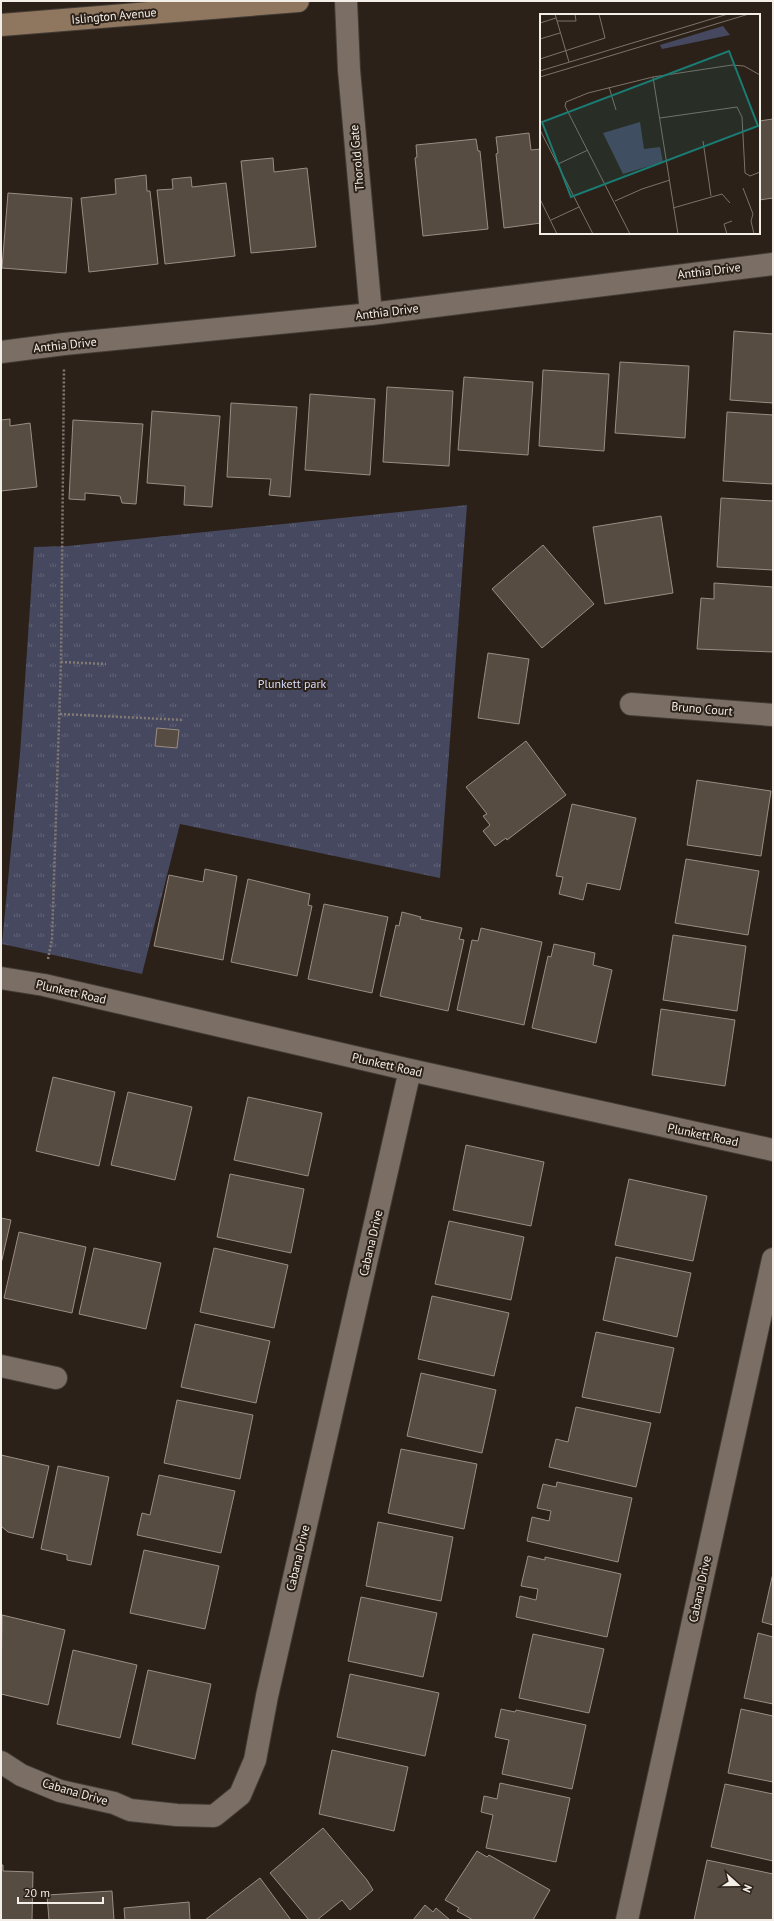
<svg xmlns="http://www.w3.org/2000/svg" width="774" height="1921" font-family="'PT Sans',sans-serif">
  <style>
    .park { fill: url(#park-tufts) }
    .building { fill: #574c42; stroke: #9a8d83 }
    .lines { fill: none; stroke-linecap: round; stroke-linejoin: round }
    .street-casing { stroke: #443c36; stroke-width: 24 }
    .secondary-casing { stroke: #443c36; stroke-width: 24 }
    .path { stroke: #837b73; stroke-width: 2.5; stroke-dasharray: 2 2; stroke-linecap: butt }
    .street { stroke: #7b6f65; stroke-width: 22 }
    .secondary { stroke: #8e765f; stroke-width: 22 }
    .labels { text-anchor: middle; stroke-width: 4; stroke-linejoin: round; paint-order: stroke }
    .street-label { font-size: 12px; fill: #f4eee8; stroke: #2b2118 }
    .park-label { font-size: 12px; fill: #d7dcfb; stroke: #2b2118 }
    .inset-road { fill: none; stroke: #7b736b; stroke-width: 1 }
    .view { fill: #1a7c74; fill-opacity: 0.15; stroke: #1a7c74; stroke-width: 2 }
    .inset-edge { fill: none; stroke: #f4eee8; stroke-width: 2 }
  </style>
  <defs>
    <pattern id="park-tufts" width="24" height="20" patternUnits="userSpaceOnUse"><rect width="24" height="20" fill="#46485f"/><path d="M3 7l-1-3M5 7V3M7 7l1-3M15 17l-1-3M17 17v-4M19 17l1-3" fill="none" stroke="#616376"/></pattern>
  </defs>
  <rect width="100%" height="100%" fill="#2b2118"/>
  <path class="park" d="M467,505L440,878L180,824L142,974L2,944L20,754L34,547L68,546Z"/>
  <path class="building" d="M773,119V198L759,200V121Z
    M529,133L531,150L541,149V223L504,228L496,154L498,153L496,137Z
    M476,139L478,151H480L488,229L423,236L415,158L417,157L416,145Z
    M273,158L274,172L307,168L316,247L251,253L241,161Z
    M146,175L147,191H150L158,264L89,272L81,198L116,194L115,179Z
    M191,177L192,187L226,183L235,256L165,264L157,190L173,189L172,179Z
    M8,193L72,198L66,273L2,268Z
    M734,331L773,334V403L730,400Z
    M620,362L689,366L685,438L615,433Z
    M543,370L609,374L604,451L539,446Z
    M464,377L533,382L528,455L458,450Z
    M387,387L453,391L449,466L383,462Z
    M310,394L375,399L370,475L305,470Z
    M231,403L297,407L290,497L269,495L271,479L227,477Z
    M152,411L220,416L212,507L184,505L185,486L147,483Z
    M727,412L773,415V484L723,481Z
    M10,419V426L30,423L37,487L1,491V420Z
    M73,420L143,424L136,504L122,503L120,496L85,493V500L69,499Z
    M721,498L773,501V570L717,567Z
    M661,516L673,593L605,604L593,527Z
    M543,545L594,604L542,648L492,589Z
    M714,583L773,587V652L697,649L701,598L714,599Z
    M488,653L529,659L519,724L478,718Z
    M157,728L179,730L177,748L155,746Z
    M526,741L566,795L507,840L506,838L495,846L483,831L490,825L483,816L487,814L466,787Z
    M697,780L771,791L761,856L687,845Z
    M572,804L636,818L620,890L587,883L583,900L559,894L563,877L556,876Z
    M686,859L759,871L748,935L675,923Z
    M205,869L237,876L223,960L154,946L169,875L203,882Z
    M248,879L310,894L308,905L312,906L297,976L231,962Z
    M324,904L388,917L372,993L308,979Z
    M402,912L421,917L420,919L462,928L459,939L464,940L448,1011L380,996L396,925L399,926Z
    M481,928L542,942L524,1025L457,1010L472,940L478,941Z
    M673,935L746,946L737,1011L663,1000Z
    M554,944L595,953L593,965L612,970L596,1043L532,1028L548,956L551,957Z
    M661,1009L735,1020L725,1086L652,1075Z
    M53,1077L115,1092L99,1166L36,1151Z
    M128,1092L192,1107L175,1180L111,1165Z
    M248,1097L322,1113L308,1176L234,1160Z
    M466,1145L544,1162L531,1226L453,1210Z
    M230,1174L304,1189L291,1253L217,1237Z
    M629,1179L707,1196L693,1261L615,1245Z
    M1,1218L11,1220L1,1264Z
    M449,1221L524,1237L511,1300L435,1284Z
    M19,1232L86,1247L72,1313L4,1298Z
    M94,1248L161,1263L146,1329L79,1314Z
    M214,1248L288,1265L274,1328L200,1312Z
    M616,1257L691,1273L677,1337L603,1320Z
    M432,1296L509,1313L494,1376L418,1359Z
    M195,1324L270,1341L256,1403L181,1387Z
    M596,1332L674,1348L660,1413L582,1397Z
    M421,1373L496,1390L482,1453L407,1436Z
    M177,1400L253,1415L240,1479L164,1463Z
    M576,1407L651,1423L636,1487L549,1467L556,1439L568,1442Z
    M401,1449L477,1464L464,1529L388,1513Z
    M1,1455L49,1466L33,1538L8,1532L1,1526Z
    M58,1466L109,1477L91,1565L67,1560V1555L41,1549Z
    M159,1475L235,1491L221,1553L137,1535L142,1513L150,1515Z
    M557,1482L632,1498L618,1562L527,1541L532,1517L549,1521L551,1511L537,1508L543,1484L556,1487Z
    M378,1522L453,1537L441,1601L366,1586Z
    M144,1550L219,1566L205,1629L130,1613Z
    M528,1556L545,1560V1557L621,1574L607,1637L516,1617L520,1596L536,1600L538,1589L521,1586Z
    M773,1573V1625L762,1622Z
    M361,1597L437,1613L423,1677L348,1661Z
    M2,1615L65,1630L48,1705L1,1694Z
    M758,1633L773,1637V1704L744,1698Z
    M533,1634L604,1649L589,1713L519,1698Z
    M73,1650L137,1665L120,1738L57,1724Z
    M148,1670L211,1684L195,1759L132,1744Z
    M350,1674L439,1693L425,1756L337,1737Z
    M501,1709L515,1712L516,1710L586,1725L572,1789L502,1774L509,1740L495,1737Z
    M741,1709L773,1716V1782L728,1773Z
    M332,1750L408,1767L394,1831L319,1814Z
    M500,1783L570,1798L556,1862L486,1848L493,1815L481,1812L484,1796L497,1799Z
    M725,1784L773,1794V1861L711,1847Z
    M323,1828L367,1880L373,1890L350,1910L342,1900L317,1920H309L270,1873Z
    M477,1851L487,1857L489,1855L550,1890L533,1920H473L457,1911L459,1908L445,1900Z
    M707,1860L773,1874V1920H694Z
    M1,1865H3V1871L33,1872L32,1920H1Z
    M260,1878L291,1920H205Z
    M112,1891L114,1920H49L47,1895Z
    M189,1902L190,1920H125L124,1908Z
    M425,1905L433,1912L436,1908L450,1920H413Z"/>
  <g class="lines">
    <defs>
      <path id="street" d="M346,1L349,70L371,314
        M1,352L64,344L371,314L773,264
        M631,704L773,715
        M1,978L44,985L410,1070L773,1150
        M1,1366L56,1378
        M1,1762L21,1775L60,1791L114,1803L130,1810L177,1815L214,1816L240,1795L255,1760L267,1696L410,1070
        M627,1920L773,1259"/>
      <path id="secondary" d="M1,25L298,1"/>
    </defs>
    <use href="#street" class="street-casing"/>
    <use href="#secondary" class="secondary-casing"/>
    <path class="path" d="M61,662L106,664
      M60,714L184,720
      M48,959L52,939L61,662L64,369"/>
    <use href="#street" class="street"/>
    <use href="#secondary" class="secondary"/>
  </g>
  <g class="labels">
    <g class="street-label">
      <text transform="translate(114 16) rotate(-5)" y="4">Islington Avenue</text>
      <text transform="translate(357 158) rotate(-95)" y="4">Thorold Gate</text>
      <text transform="translate(709 271) rotate(-7)" y="4">Anthia Drive</text>
      <text transform="translate(387 312) rotate(-7)" y="4">Anthia Drive</text>
      <text transform="translate(65 345) rotate(-6)" y="4">Anthia Drive</text>
      <text transform="translate(702 709) rotate(5)" y="4">Bruno Court</text>
      <text transform="translate(71 992) rotate(13)" y="4">Plunkett Road</text>
      <text transform="translate(387 1065) rotate(13)" y="4">Plunkett Road</text>
      <text transform="translate(703 1135) rotate(12)" y="4">Plunkett Road</text>
      <text transform="translate(371 1243) rotate(-77)" y="4">Cabana Drive</text>
      <text transform="translate(298 1558) rotate(-77)" y="4">Cabana Drive</text>
      <text transform="translate(700 1589) rotate(-78)" y="4">Cabana Drive</text>
      <text transform="translate(75 1792) rotate(16)" y="4">Cabana Drive</text>
    </g>
    <g class="park-label">
      <text x="292" y="688">Plunkett park</text>
    </g>
  </g>
  <g transform="translate(540 14)">
    <rect width="220" height="220" fill="#2b2118"/>
    <path d="M183,12L190,21L122,35L120,31Z" fill="#46485f"/>
    <path d="M100,108L104,135L120,133L123,148L83,160L63,119Z" fill="#46485f"/>
    <path class="inset-road" d="M15,0L29,48M17,7H36L35,0M0,9L16,4M0,25L20,19M0,45L65,24L59,0M0,57L188,0M0,63L209,0M113,63L138,220M69,73L76,96M120,104L197,93L202,103L205,159L210,162L220,158M0,116L53,220M163,127L171,182M18,150L48,136M203,174L213,200L211,207L214,220M0,185L17,220M75,187L102,175L130,166M133,194L182,180L190,189M11,206L39,193M90,220L29,100L25,92L26,88L48,79L113,63L192,51L204,52L220,61M187,220L184,210L192,207"/>
    <path class="view" d="M189,37L218,112L31,183L2,108Z"/>
    <rect width="220" height="220" class="inset-edge"/>
  </g>
  <rect width="774" height="1921" fill="none" stroke="#f4eee8" stroke-width="4"/>
  <g transform="translate(738 1885) rotate(111)" stroke="#2b2118" stroke-width="3" paint-order="stroke">
  <path d="M0-3L7 15L0 10L-7 15Z" fill="#f4eee8"/>
  <text y="-6" font-size="11" font-weight="bold" text-anchor="middle" fill="#f4eee8">N</text>
  </g>
  <path d="M18 1897v6h85v-6" fill="none" stroke="#f4eee8" stroke-width="2"/>
  <text x="24" y="1897" font-size="12" fill="#f4eee8" stroke="#2b2118" stroke-width="3" paint-order="stroke">20 m</text>
</svg>
